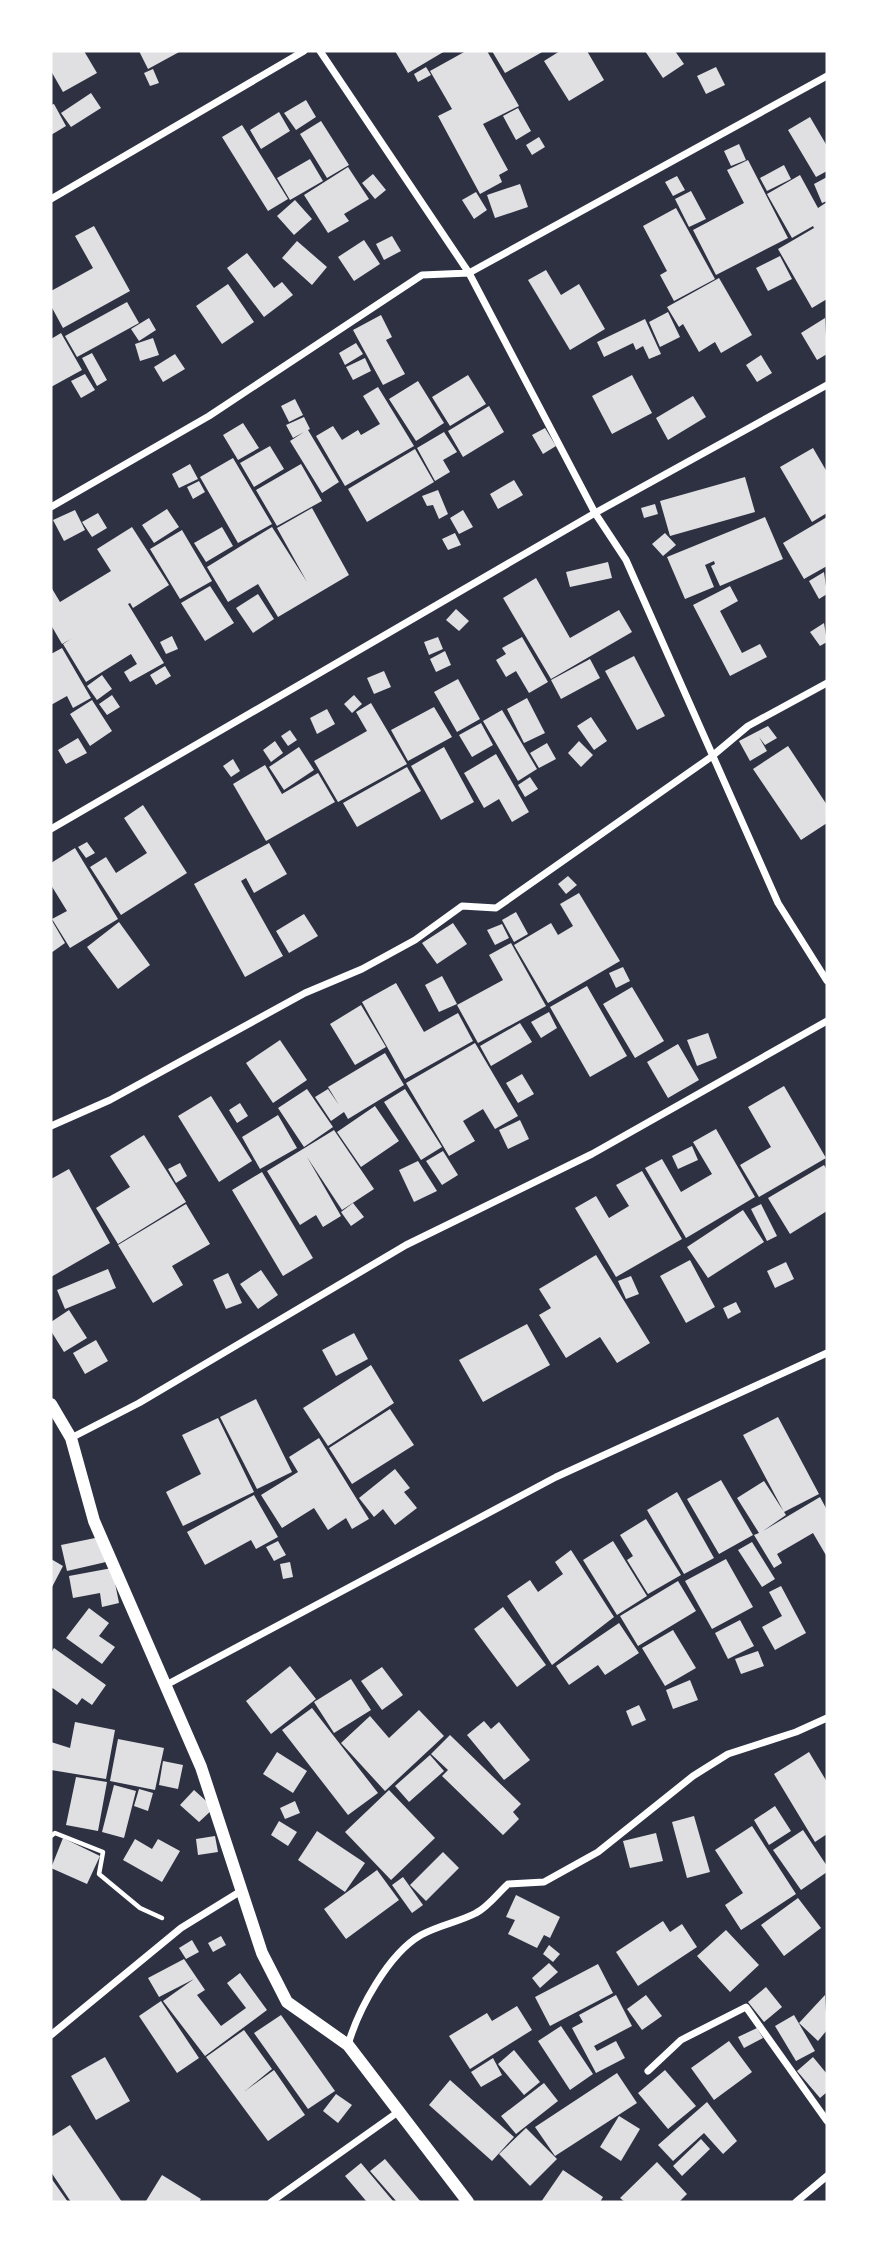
<svg xmlns="http://www.w3.org/2000/svg" width="878" height="2253" font-family="'Archivo Narrow',sans-serif">
  <style>
    .building { fill: #e0e0e3 }
    .lines { fill: none; stroke-linecap: round; stroke-linejoin: round }
    .path { stroke: #fff; stroke-width: 4.5 }
    .minor { stroke: #fff; stroke-width: 7 }
    .tertiary { stroke: #fff; stroke-width: 12 }
  </style>
  <rect width="100%" height="100%" fill="#2d3142"/>
  <path class="building" d="M51,51H84L97,73L63,92L51,71Z
    M139,51H181L148,69Z
    M395,51H445L408,73Z
    M466,51H487L519,106L483,124L508,170L499,175L502,182L480,194L438,116L452,109L430,71Z
    M492,51H544L505,73Z
    M560,51H587L604,80L569,101L544,61Z
    M645,51H675L684,64L663,78Z
    M426,67L431,75L418,82L414,74Z
    M716,67L725,85L706,94L697,76Z
    M153,69L159,83L150,86L144,73Z
    M91,93L101,108L71,127L61,113Z
    M306,100L316,117L296,130L284,113Z
    M54,104L66,126L51,135V105Z
    M518,108L531,131L516,140L503,116Z
    M279,112L290,131L261,149L250,130Z
    M810,117L827,146V171L816,177L788,130Z
    M321,121L349,165L327,178L300,134Z
    M242,125L288,199L268,211L222,137Z
    M539,137L545,147L532,155L526,145Z
    M739,144L746,160L731,166L724,151Z
    M310,159L323,181L290,200L277,178Z
    M748,160L788,238L716,275L693,230L744,203L727,170Z
    M784,165L791,179L767,191L760,178Z
    M348,167L369,199L344,214L349,221L328,233L304,195Z
    M373,174L386,190L375,199L362,183Z
    M800,175L818,208L827,202V299L812,308L778,249L814,228L813,226L792,238L767,194Z
    M677,176L685,190L673,196L665,182Z
    M827,177V201L822,203L814,184Z
    M520,184L528,207L495,218L487,195Z
    M691,191L706,219L689,227L675,199Z
    M476,192L487,210L474,219L462,200Z
    M295,200L312,219L294,235L277,216Z
    M676,208L715,279L674,301L660,275L667,271L643,226Z
    M94,226L130,291L63,328L51,306V291L93,268L75,236Z
    M392,236L401,251L384,260L376,244Z
    M364,240L380,264L354,281L338,257Z
    M297,241L327,267L312,285L282,258Z
    M247,253L274,288L282,282L293,295L264,317L227,268Z
    M780,256L792,279L768,291L756,268Z
    M546,270L561,295L579,284L605,329L570,350L528,280Z
    M719,278L752,335L721,353L715,342L699,352L683,324L679,327L667,307Z
    M228,284L254,322L222,344L196,306Z
    M127,302L139,323L77,357L65,336Z
    M668,312L680,337L660,347L649,322Z
    M381,315L392,337L386,340L405,374L383,385L353,330Z
    M149,318L156,330L139,341L131,329Z
    M825,318L827,354L817,360L801,333Z
    M645,319L661,354L649,359L643,346L636,350L633,343L604,357L597,342Z
    M61,333L82,370L51,387V339Z
    M153,338L159,355L140,361L135,344Z
    M356,343L363,354L345,365L339,353Z
    M92,353L107,380L97,386L82,358Z
    M175,354L185,369L163,382L154,367Z
    M761,355L772,373L757,382L746,365Z
    M365,358L371,371L353,380L346,367Z
    M85,374L95,390L81,398L71,381Z
    M468,375L486,404L450,426L432,397Z
    M632,375L652,413L612,434L592,396Z
    M418,381L444,423L416,441L389,399Z
    M378,387L414,446L345,486L316,436L333,426L342,440L358,430L361,435L380,424L363,396Z
    M693,396L706,417L668,440L656,418Z
    M295,399L303,415L289,422L281,406Z
    M489,406L504,432L463,457L448,431Z
    M304,417L310,429L308,430L339,482L322,493L290,441L304,432L293,438L286,425Z
    M243,423L259,448L238,460L223,435Z
    M545,428L556,446L543,454L532,435Z
    M444,432L457,452L443,460L450,472L435,481L417,448Z
    M270,446L284,469L254,487L240,463Z
    M813,448L827,472V513L812,522L780,467Z
    M415,449L434,482L367,522L348,489Z
    M233,458L272,524L238,543L200,477Z
    M190,464L198,479L179,488L172,474Z
    M301,464L322,501L277,526L256,490Z
    M745,477L755,512L670,536L660,501Z
    M514,480L523,495L498,509L490,494Z
    M199,481L205,492L193,499L187,487Z
    M438,490L448,514L439,519L433,505L427,506L422,496Z
    M655,504L658,514L644,518L641,508Z
    M312,508L349,575L278,617L258,584L228,602L207,567L272,527L307,582L277,528Z
    M167,509L179,527L154,543L142,525Z
    M75,510L85,530L64,541L53,520Z
    M463,510L473,527L459,534L450,518Z
    M98,513L107,528L92,537L82,522Z
    M765,517L783,559L720,586L711,566L715,564L714,561L705,565L714,587L685,599L667,557Z
    M827,517V566L804,579L783,543Z
    M132,527L169,585L133,608L130,603L128,604L164,663L130,682L124,672L137,664L131,654L86,682L63,644L71,639L62,644L51,625V587L60,602L111,571L97,549Z
    M222,527L233,546L206,562L194,543Z
    M182,530L212,581L180,599L150,549Z
    M455,533L461,545L448,550L442,539Z
    M665,533L676,545L663,556L652,544Z
    M608,562L612,578L570,587L566,572Z
    M824,572L827,594L819,599L809,581Z
    M536,578L570,638L619,610L632,632L551,679L503,598Z
    M210,586L234,623L205,641L181,603Z
    M730,586L738,601L720,611L742,653L760,644L767,657L730,676L693,605Z
    M258,594L274,619L253,633L236,608Z
    M456,609L469,621L459,631L446,620Z
    M824,623L827,642L820,646L810,632Z
    M172,636L178,649L166,654L160,642Z
    M438,637L443,649L429,655L424,642Z
    M522,637L548,682L529,693L516,671L506,677L496,660L506,654L502,648Z
    M62,648L91,698L73,708L67,696L51,705V654Z
    M445,651L451,665L436,672L430,659Z
    M634,656L665,716L637,730L605,671Z
    M590,659L600,678L561,699L551,680Z
    M165,666L171,676L156,685L150,675Z
    M384,671L391,687L374,694L367,678Z
    M102,675L112,689L97,700L87,686Z
    M458,679L480,719L457,732L434,692Z
    M112,695L120,707L107,715L99,704Z
    M354,695L362,704L352,713L344,704Z
    M527,698L545,733L524,743L507,709Z
    M92,700L112,731L90,746L70,714Z
    M371,703L407,764L338,802L314,761L367,731L356,712Z
    M434,707L452,737L408,761L391,730Z
    M327,709L335,724L317,734L310,718Z
    M502,710L537,769L518,781L483,721Z
    M591,717L607,741L594,750L577,726Z
    M481,723L493,745L472,757L459,735Z
    M768,726L777,738L765,745L759,737L767,751L750,761L739,741Z
    M290,730L297,740L288,746L281,736Z
    M78,738L87,753L66,764L58,750Z
    M275,741L283,753L271,762L263,750Z
    M579,741L593,755L581,767L568,753Z
    M547,743L556,759L539,768L530,753Z
    M788,746L827,805V823L801,840L753,769Z
    M299,747L314,770L284,790L269,767Z
    M444,747L474,802L441,820L411,766Z
    M496,754L529,812L512,822L499,799L484,808L464,773Z
    M233,759L240,771L231,777L223,766Z
    M265,765L282,794L318,773L335,802L266,841L233,784Z
    M407,767L421,791L357,827L343,803Z
    M530,777L538,789L525,797L518,785Z
    M143,805L187,873L121,915L90,867L106,857L116,873L147,853L124,818Z
    M87,842L95,853L86,858L78,847Z
    M269,843L287,874L254,893L246,878L241,881L283,956L245,977L194,884Z
    M75,848L118,919L70,948L52,919L67,911L51,885V863Z
    M568,876L577,885L566,894L558,884Z
    M579,893L620,961L548,1003L514,945L551,923L558,935L573,926L560,904Z
    M516,912L528,934L514,942L502,920Z
    M304,914L318,936L289,953L276,931Z
    M51,919L65,943L51,953Z
    M119,922L150,965L118,989L87,947Z
    M453,923L467,944L437,964L422,943Z
    M502,924L509,938L495,945L487,930Z
    M511,943L546,1006L478,1043L457,1005L503,980L489,955Z
    M623,967L630,981L616,988L609,973Z
    M442,976L457,1004L439,1012L425,985Z
    M396,983L424,1032L458,1013L473,1041L405,1079L362,1002Z
    M587,986L627,1056L590,1077L550,1007Z
    M632,987L664,1041L635,1058L603,1004Z
    M361,1005L386,1047L355,1065L330,1024Z
    M549,1012L557,1028L541,1038L531,1022Z
    M520,1023L532,1042L491,1066L480,1046Z
    M708,1033L717,1058L697,1066L687,1040Z
    M280,1040L307,1080L273,1103L246,1063Z
    M475,1043L518,1116L495,1129L483,1109L463,1121L475,1141L449,1156L406,1083Z
    M678,1044L699,1080L668,1098L647,1062Z
    M385,1053L404,1085L348,1119L344,1112L331,1121L315,1097L328,1089L339,1105L328,1087Z
    M522,1074L534,1094L518,1103L506,1083Z
    M784,1086L826,1158L759,1197L740,1165L771,1147L748,1107Z
    M307,1089L333,1127L304,1147L278,1108Z
    M405,1089L442,1147L421,1160L384,1102Z
    M211,1096L252,1161L219,1182L178,1116Z
    M240,1103L248,1116L237,1123L229,1110Z
    M375,1106L399,1141L361,1167L337,1132Z
    M278,1115L297,1148L260,1169L242,1137Z
    M520,1120L529,1139L508,1149L499,1130Z
    M716,1129L755,1197L686,1238L645,1168L662,1159L681,1192L712,1174L693,1142Z
    M334,1130L374,1189L342,1210L307,1157L341,1216L323,1227L316,1215L300,1225L267,1171Z
    M144,1135L186,1202L118,1244L96,1208L130,1187L110,1156Z
    M692,1146L698,1160L678,1169L672,1156Z
    M443,1151L458,1175L442,1185L426,1161Z
    M418,1161L437,1191L414,1202L399,1170Z
    M180,1163L187,1176L176,1183L168,1169Z
    M824,1165L827,1170V1211L790,1234L768,1198Z
    M69,1169L110,1243L51,1277V1179Z
    M642,1171L682,1239L616,1277L575,1208L596,1196L609,1218L629,1206L616,1185Z
    M262,1172L313,1258L283,1276L232,1190Z
    M353,1203L364,1217L351,1226L341,1212Z
    M186,1204L210,1244L172,1266L183,1285L153,1303L118,1245Z
    M761,1204L777,1236L767,1241L751,1209Z
    M743,1210L764,1242L708,1278L687,1247Z
    M596,1255L650,1343L617,1363L600,1337L566,1358L539,1315L551,1308L539,1289Z
    M690,1260L715,1307L686,1323L660,1276Z
    M786,1262L794,1279L775,1288L767,1271Z
    M108,1269L116,1288L65,1309L57,1290Z
    M261,1270L278,1295L258,1309L240,1284Z
    M228,1273L242,1303L226,1309L213,1280Z
    M631,1276L639,1294L626,1299L618,1281Z
    M736,1302L741,1312L728,1319L723,1308Z
    M69,1310L87,1338L64,1352L51,1331V1322Z
    M527,1324L550,1365L483,1402L459,1360Z
    M354,1333L368,1359L336,1376L322,1350Z
    M96,1340L108,1361L85,1374L73,1353Z
    M371,1365L394,1403L328,1446L303,1408Z
    M256,1399L292,1472L257,1489L220,1417Z
    M390,1409L414,1445L352,1484L329,1448Z
    M778,1417L819,1494L784,1512L743,1435Z
    M218,1418L254,1492L183,1526L166,1492L201,1474L182,1435Z
    M319,1438L369,1519L352,1529L346,1518L328,1530L314,1508L282,1528L261,1495L298,1472L289,1457Z
    M395,1469L410,1488L404,1492L417,1508L395,1525L383,1509L374,1517L359,1498Z
    M721,1480L753,1535L719,1554L687,1499Z
    M764,1481L786,1515L763,1531L820,1497L827,1510V1557L813,1533L777,1554L782,1563L774,1568L754,1535L759,1533L737,1498Z
    M677,1492L714,1558L684,1574L647,1510Z
    M254,1495L278,1537L256,1549L251,1540L205,1565L187,1532Z
    M646,1519L681,1575L648,1594L627,1560L633,1556L620,1535Z
    M100,1537L106,1562L67,1571L61,1545Z
    M278,1541L286,1555L274,1561L266,1547Z
    M613,1541L647,1596L617,1615L583,1560Z
    M752,1542L775,1579L762,1587L738,1550Z
    M571,1550L614,1617L552,1665L507,1596L530,1580L538,1592L563,1574L555,1562Z
    M51,1559L63,1566L51,1589Z
    M726,1559L753,1607L712,1629L685,1581Z
    M290,1562L293,1577L283,1579L280,1564Z
    M112,1568L119,1603L102,1607L100,1593L73,1598L69,1576Z
    M678,1581L696,1611L638,1646L620,1616Z
    M781,1586L806,1633L775,1650L762,1627L782,1616L769,1592Z
    M503,1607L546,1665L517,1687L474,1629Z
    M89,1608L109,1623L99,1636L115,1647L102,1664L66,1638Z
    M740,1620L754,1646L728,1659L715,1633Z
    M619,1623L639,1653L605,1675L598,1665L569,1685L556,1666Z
    M673,1630L696,1668L665,1686L642,1648Z
    M54,1648L106,1685L92,1705L82,1698L77,1705L51,1687V1653Z
    M758,1651L764,1666L741,1674L735,1659Z
    M290,1666L316,1699L271,1734L246,1701Z
    M382,1667L403,1695L382,1710L361,1681Z
    M351,1679L371,1710L334,1733L314,1702Z
    M690,1680L698,1700L673,1709L666,1690Z
    M639,1705L646,1720L632,1726L626,1711Z
    M312,1708L378,1793L348,1815L282,1730Z
    M419,1710L444,1736L385,1791L341,1743L370,1716L389,1738Z
    M484,1721L491,1729L499,1722L530,1760L504,1780L467,1735Z
    M75,1722L115,1730L106,1779L51,1770V1742L70,1748Z
    M450,1735L521,1804L513,1812L519,1819L503,1835L442,1776L448,1770L431,1754Z
    M118,1739L164,1748L155,1790L110,1781Z
    M277,1752L307,1771L293,1793L263,1774Z
    M809,1752L827,1782V1834L815,1842L774,1774Z
    M430,1755L444,1771L409,1802L395,1786Z
    M163,1761L183,1765L178,1789L159,1785Z
    M76,1777L107,1782L98,1831L66,1825Z
    M114,1785L136,1791L124,1838L102,1832Z
    M139,1789L153,1793L148,1811L134,1806Z
    M194,1790L214,1808L199,1822L180,1805Z
    M389,1790L435,1838L391,1880L345,1832Z
    M295,1801L300,1813L285,1819L280,1808Z
    M775,1806L791,1831L769,1845L754,1820Z
    M694,1816L710,1872L687,1878L672,1822Z
    M279,1821L297,1832L288,1846L271,1835Z
    M752,1826L796,1894L741,1930L725,1905L743,1893L715,1850Z
    M803,1830L827,1866V1872L801,1890L773,1850Z
    M317,1831L365,1863L345,1892L298,1860Z
    M656,1833L663,1861L630,1868L623,1841Z
    M215,1836L218,1852L198,1855L196,1839Z
    M63,1838L100,1856L87,1884L51,1868Z
    M135,1839L152,1849L158,1839L180,1851L162,1882L123,1860Z
    M443,1852L459,1868L426,1901L410,1885Z
    M377,1870L399,1900L346,1939L324,1909Z
    M403,1877L423,1905L412,1913L392,1885Z
    M516,1895L560,1917L550,1938L544,1935L537,1948L508,1934L515,1920L506,1917Z
    M798,1898L821,1928L784,1956L761,1925Z
    M663,1921L670,1932L682,1924L697,1947L638,1986L616,1952Z
    M726,1930L759,1965L730,1992L697,1956Z
    M221,1936L226,1945L213,1952L208,1943Z
    M192,1940L199,1952L186,1959L179,1948Z
    M549,1945L560,1954L553,1962L543,1954Z
    M184,1959L205,1990L197,1995L221,2026L246,2008L227,1983L240,1973L267,2010L205,2056L163,2001L194,1979L159,1997L148,1978Z
    M549,1963L558,1972L540,1988L532,1978Z
    M598,1964L613,1993L550,2026L535,1997Z
    M766,1987L782,2007L764,2022L748,2002Z
    M616,1995L632,2026L594,2046L597,2051L616,2041L625,2058L596,2073L572,2028L583,2022L579,2015Z
    M646,1995L662,2016L642,2030L627,2009Z
    M825,1995L827,2030L818,2041L799,2023Z
    M161,2001L199,2058L177,2073L139,2016Z
    M517,2006L532,2030L470,2069L449,2036L487,2013L492,2021Z
    M281,2015L335,2091L308,2109L254,2033Z
    M794,2015L815,2051L796,2061L775,2026Z
    M561,2026L593,2074L570,2090L538,2041Z
    M757,2028L763,2038L744,2048L738,2037Z
    M244,2030L272,2069L245,2091L274,2070L305,2115L268,2141L206,2057Z
    M729,2041L752,2072L714,2100L691,2068Z
    M514,2050L540,2082L524,2095L498,2064Z
    M105,2057L130,2101L96,2120L71,2076Z
    M813,2057L827,2074V2092L820,2098L797,2071Z
    M493,2058L502,2075L481,2087L471,2072Z
    M665,2070L696,2106L668,2129L638,2093Z
    M617,2073L637,2103L555,2156L535,2127Z
    M450,2080L514,2137L492,2161L429,2105Z
    M544,2083L558,2101L516,2134L501,2116Z
    M336,2094L352,2105L338,2123L323,2111Z
    M707,2102L737,2141L723,2154L704,2133L673,2161L658,2145Z
    M619,2116L640,2129L621,2161L600,2147Z
    M70,2125L122,2202H71L51,2172V2137Z
    M526,2128L557,2159L530,2186L499,2154Z
    M701,2139L710,2149L682,2176L673,2166Z
    M385,2159L421,2202H397L370,2171Z
    M657,2162L687,2194L679,2202H625L620,2198Z
    M361,2163L393,2201L392,2202H367L345,2176Z
    M563,2170L603,2197L600,2202H541Z
    M162,2175L201,2199L199,2202L146,2201Z
    M51,2178L68,2202H51Z"/>
  <g class="lines">
    <path class="path" d="M51,1836L55,1833L103,1852L99,1874L140,1908L162,1918"/>
    <path class="minor" d="M320,51L469,273L595,513L626,560L778,903L827,981
      M51,199L304,51
      M51,507L209,416L422,275L469,273L827,76
      M51,829L595,513L827,385
      M51,1126L110,1100L305,993L362,969L415,940L462,906L496,908L711,757L748,726L827,683
      M71,1438L139,1403L406,1245L592,1154L827,1021
      M168,1684L556,1477L827,1353
      M51,2035L181,1928L241,1891
      M348,2045C358,2010 388,1954 421,1935C439,1925 459,1922 476,1913C488,1907 498,1893 508,1884L544,1882L598,1852L693,1776L728,1754L796,1732L827,1718
      M648,2071L681,2040L746,2007L827,2121
      M271,2202L398,2112
      M796,2202L827,2176"/>
    <path class="tertiary" d="M51,1404L71,1438L94,1521L201,1767L262,1953L287,2002L348,2045L468,2202"/>
  </g>
  <rect width="878" height="2253" fill="none" stroke="#ffffff" stroke-width="105"/>
</svg>
